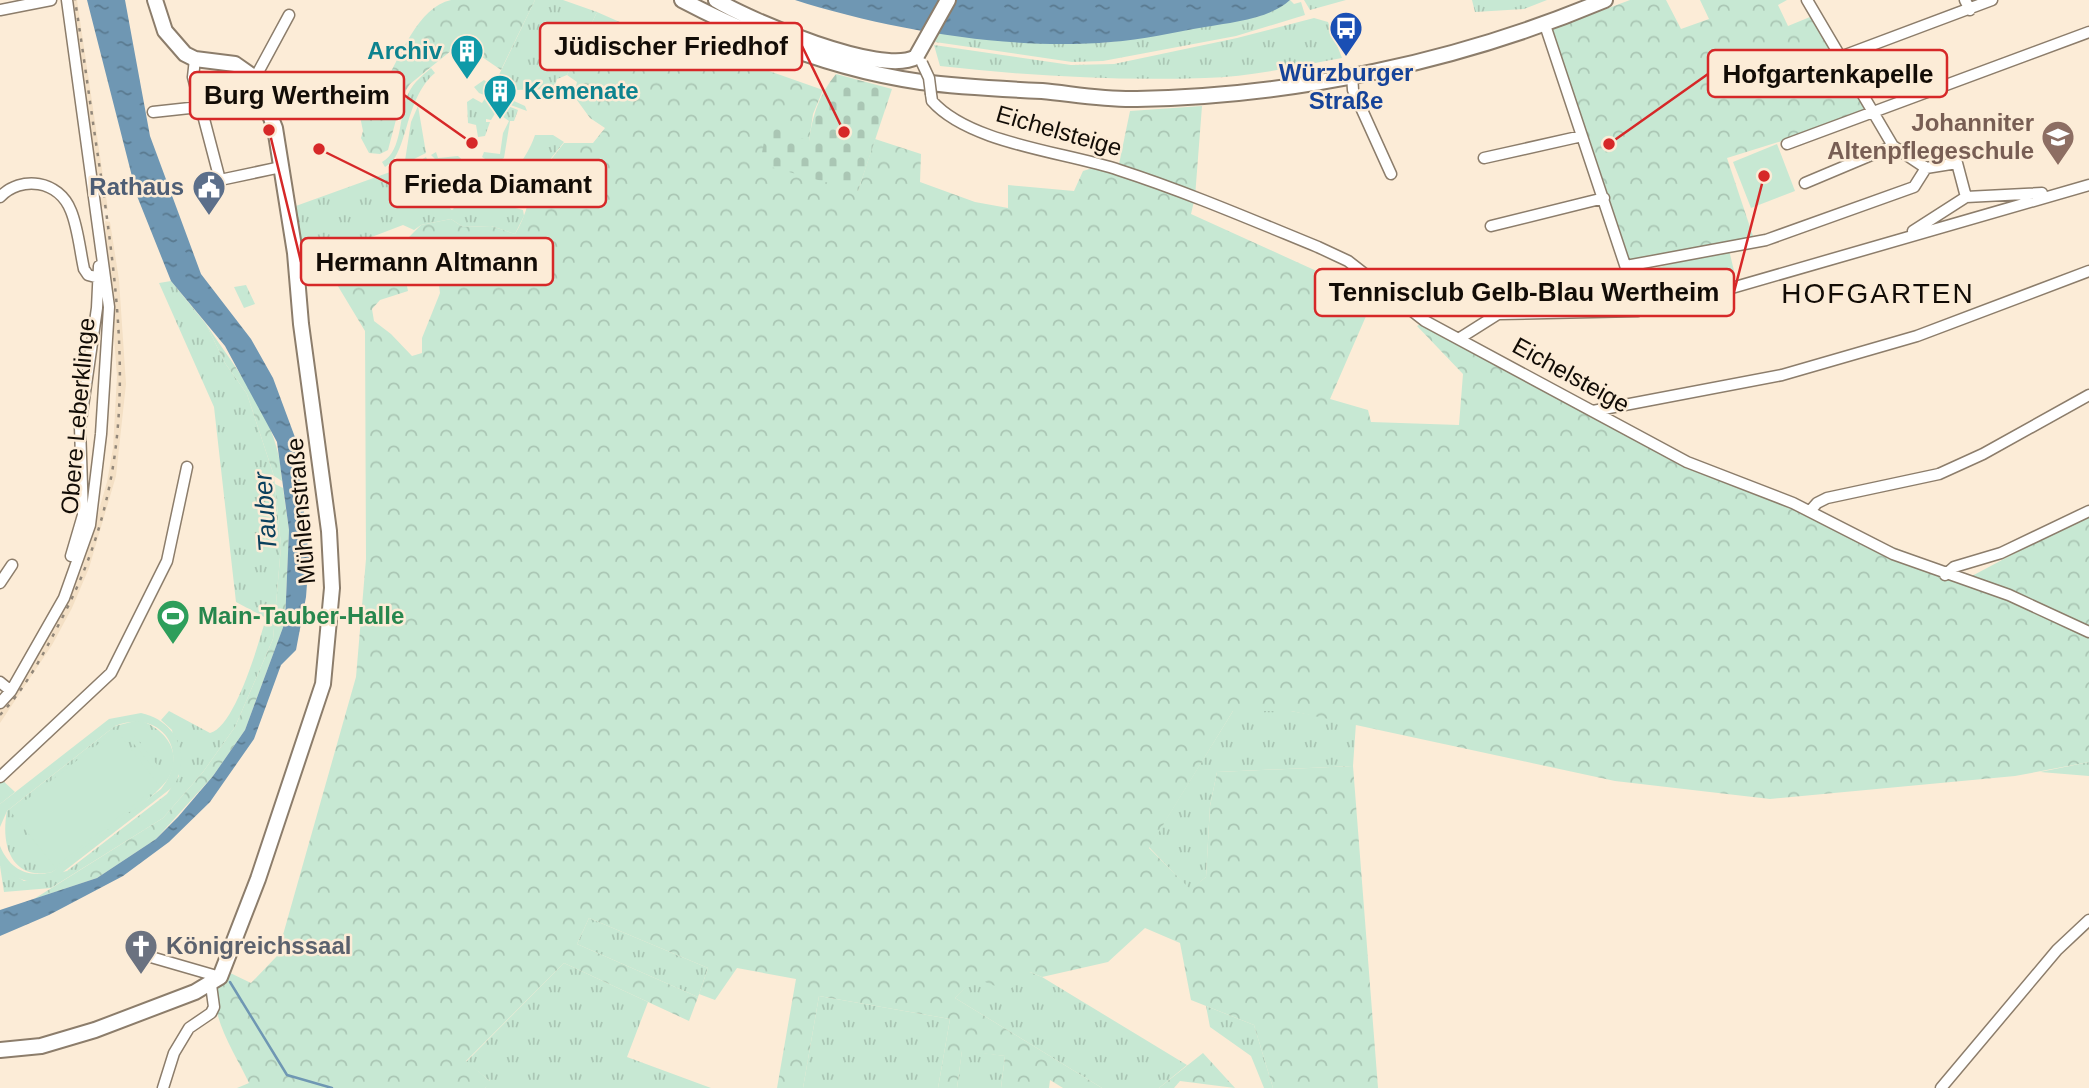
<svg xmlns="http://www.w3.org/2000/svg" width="2089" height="1088" font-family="Helvetica,sans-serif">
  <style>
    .built { fill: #f4e0c5 }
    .grass { fill: url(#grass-tufts) }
    .forest { fill: url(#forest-crowns) }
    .cemetery { fill: url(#cemetery-stones) }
    .pitch { fill: #c7e8d3 }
    .water { fill: url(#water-ripples) }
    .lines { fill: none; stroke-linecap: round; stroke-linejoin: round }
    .stream { stroke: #6f97b3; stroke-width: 2.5 }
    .street-casing { stroke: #8c7d6b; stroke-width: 13 }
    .secondary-casing { stroke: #8c7d6b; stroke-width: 18 }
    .street { stroke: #fff; stroke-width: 10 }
    .secondary { stroke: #fff; stroke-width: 14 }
    .rail { stroke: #928779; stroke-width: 2.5; stroke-dasharray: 3.5 7; stroke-linecap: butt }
    .street-bridge-casing { stroke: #8c7d6b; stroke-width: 13; stroke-linecap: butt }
    .street-bridge { stroke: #fff; stroke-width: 10 }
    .labels { text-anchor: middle; stroke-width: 5; stroke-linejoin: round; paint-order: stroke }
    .culture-label { font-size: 24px; font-weight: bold; fill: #0d838f; stroke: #fcecd7; text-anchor: end }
    .transit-label { font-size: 24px; font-weight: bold; fill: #164399; stroke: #fcecd7 }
    .education-label { font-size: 24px; font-weight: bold; fill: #785e54; stroke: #fcecd7; text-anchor: end }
    .street-label { font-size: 24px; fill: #120c06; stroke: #fcecd7 }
    .service-label { font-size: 24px; font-weight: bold; fill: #4e5e75; stroke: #fcecd7; text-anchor: end }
    .leisure-label { font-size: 24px; font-weight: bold; fill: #27864d; stroke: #fcecd7; text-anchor: start }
    .worship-label { font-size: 24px; font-weight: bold; fill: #5b616d; stroke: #fcecd7; text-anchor: start }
    .water-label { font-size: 26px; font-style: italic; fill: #0b405d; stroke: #fcecd7 }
    .quarter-label { font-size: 28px; letter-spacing: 2px; fill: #120c06; stroke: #fcecd7 }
    .leader { fill: none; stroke: #d62828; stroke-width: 2.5 }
    .callout-dot { fill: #d62828; stroke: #fcecd7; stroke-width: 2.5 }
    .callout { fill: #fcecd7; stroke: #d62828; stroke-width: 2.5 }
    .callout-label { font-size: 26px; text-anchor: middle; font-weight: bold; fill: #120c06 }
  </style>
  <defs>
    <pattern id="grass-tufts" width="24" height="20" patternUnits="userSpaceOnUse" patternTransform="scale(1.75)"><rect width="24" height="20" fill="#c7e8d3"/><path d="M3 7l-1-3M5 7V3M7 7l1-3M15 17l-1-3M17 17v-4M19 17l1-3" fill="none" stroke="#aac6b4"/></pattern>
    <pattern id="forest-crowns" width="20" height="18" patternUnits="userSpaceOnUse" patternTransform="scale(1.75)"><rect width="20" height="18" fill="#c7e8d3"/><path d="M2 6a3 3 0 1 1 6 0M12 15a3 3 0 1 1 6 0" fill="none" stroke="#aac6b4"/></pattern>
    <pattern id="cemetery-stones" width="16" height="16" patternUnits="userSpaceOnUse" patternTransform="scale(1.75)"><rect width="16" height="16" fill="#c7e8d3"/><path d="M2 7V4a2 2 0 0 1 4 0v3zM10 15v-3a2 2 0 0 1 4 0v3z" fill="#aac6b4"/></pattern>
    <pattern id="water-ripples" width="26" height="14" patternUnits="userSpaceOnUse" patternTransform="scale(1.75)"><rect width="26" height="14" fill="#6f97b3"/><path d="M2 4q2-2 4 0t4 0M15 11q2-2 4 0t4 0" fill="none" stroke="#5a7a90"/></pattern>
  </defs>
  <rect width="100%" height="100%" fill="#fcecd7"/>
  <path class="built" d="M72,0H77L108,210L102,206L100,197Z
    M105,221L110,222L119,280L126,384L116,476L89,568L72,608L52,645L0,723V709L44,644L82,569L107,482L113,448L117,376Z"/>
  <path class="grass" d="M535,0H563L597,12L567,75L557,79L554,89L514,90L496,81Z
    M1290,0L1294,4L1301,2L1305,15L1236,36L1103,61L1072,62L935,42L940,32L1061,44L1111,42L1260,16Z
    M1304,0H1346L1310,10Z
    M1472,0H1547L1524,9L1475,12Z
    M1314,18L1328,22L1342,58C1297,66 1251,77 1205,78C1117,81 1028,76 940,66L934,45L1071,65L1114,64L1237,38Z
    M431,68L435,73C403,100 409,155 385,167L382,162C404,150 398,113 409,92C414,82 423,75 431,68Z
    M484,80L492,86L490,90L525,106L527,111L479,93L474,87Z
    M486,97L518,110L514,121H510L504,158L493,164L482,157L484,152L500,154L503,133L509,121L496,112L491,120L486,119V122H490L485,136L478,137L476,125L468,123L467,102L473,98L482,103Z
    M418,106L426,153L406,163L409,167L426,157L431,168L439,172L441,180L451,176L471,184L452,175L464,173L485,186C509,185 528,156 535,135H553L564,142L530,185L518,172L491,203L445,204L452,210L457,205L492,206L503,189L505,201L498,208L512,207L523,210L524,216L515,234L491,226L463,227L451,219L421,225L414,230L403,225L356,243L347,252L328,255L299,246L293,207L404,167L411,122Z
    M436,152L438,158L458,156L468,165L439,163L431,155Z
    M171,281L206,324L225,363L247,394L274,476L281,546L273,639L235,727L203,772L163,818L51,888L4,892L0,866L24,881L67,871L167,794L179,776L172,730L161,720L169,711L210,733C235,727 259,642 266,618L236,602L214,407L159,283Z
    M1233,711H1291L1356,723L1353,766L1217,772L1210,806L1206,877L1190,890L1149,847Z
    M139,720C164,728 183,751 169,777C160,795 73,860 52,872C13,881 0,847 7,811L115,726Z
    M2089,762V776L2040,772Z
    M0,778L15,792L0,804Z
    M589,918L708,968L698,997L577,944Z
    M564,963L648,1002L627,1057L711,1088H485L490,1081L466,1062Z
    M1030,972L1042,977L1187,1065L1159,1088H1102L955,998L974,978Z
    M819,996L950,1019L938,1088H803Z
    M1206,1006L1254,1025L1273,1088H1264L1251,1056L1210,1027Z
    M962,1050L1005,1056L1001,1088H957Z"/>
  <path class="forest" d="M451,0H535L501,70L472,50L454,44L452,50L410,84L402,97L388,150L380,154L369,153L361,138L363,131L357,102L368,79L385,83C400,57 418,7 451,0Z
    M1630,0H1666L1681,29L1709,19L1700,0H1787L1778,5L1788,26L1810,17L1869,114L1727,158L1755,242L1626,266L1550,30Z
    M597,12L647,34L712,51L823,90L813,114L809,141L858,191L875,139L921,154L920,182L975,202L1008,208V185L1074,191L1083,171L1102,165L1118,169L1130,111L1202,106L1195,197L1191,214L1332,278L1380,284L1330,399L1368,410L1371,422L1459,425L1463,374L1417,326L1425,321L1646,441L1803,502L1873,539L1970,577L2089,514V762L2015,776L1770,799L1615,781L1291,711H1233L1149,848L1190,889L1206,877L1210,806L1217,772L1353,766L1378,1088H1273L1254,1025L1191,1000L1180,943L1145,928L1108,962L1042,977L1030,972L1008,991L975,978L955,998L1102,1088H1063L1050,1080L1049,1088H1001L1005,1056L962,1051L957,1088H938L950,1019L819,996L803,1088H777L796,979L737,968L715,1000L699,994L708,968L589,918L577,944L698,997L689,1021L564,963L466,1061L491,1082L485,1088H237L249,1083C234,1050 199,1004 224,970L251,983L277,956L356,677L366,559L365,331L330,273L328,255L347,252L356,243L397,240L408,291L380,300L372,309L374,321L391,334L412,356L422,353V338L440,293L437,270L442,243L411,242L409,237L421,225L451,219L463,227L491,226L515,234C524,220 527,205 533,190L531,185L564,143H593L605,128L590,118L574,96L577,82L567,75Z
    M246,285L255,304L244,308L234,287Z
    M206,324C238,372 280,422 282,481L274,476L247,394L225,363Z
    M275,484L283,488L289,530L285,622L245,730L213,776L156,839L97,878L34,899L163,818L203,772L235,727L273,639L281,546Z
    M1203,1053L1235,1088L1180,1081L1174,1088H1159Z"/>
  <path class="cemetery" d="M836,74L892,89L858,191L760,164L767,125L809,141C813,114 819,95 836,74Z"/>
  <path class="pitch" d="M1777,144L1795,191L1751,208L1733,162Z
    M1729,250L1735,275L1649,295L1643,271Z
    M141,713C177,721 191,755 174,786L54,879C32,885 17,881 0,866V846C10,870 28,878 52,872L161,789C192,751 160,708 115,726L17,803L7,811L0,827V804L109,719Z
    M116,730L159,785L55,867L11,812Z
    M134,735L158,766L154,769L130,739Z"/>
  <path class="water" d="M87,0H125L150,136L201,274L251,339L273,378L296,440L309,557L306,597L296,650L281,665L254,739L210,802L169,842L123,876L49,915L0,936V910L97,878L156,839L178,817L213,776L245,730L285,622L289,530L277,442L225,346L171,281L137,196Z
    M795,0H1290C1269,19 1233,22 1205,27C1174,32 1142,40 1111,42C1013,51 889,30 795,0Z"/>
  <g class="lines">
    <path class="stream" d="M230,982L287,1075L332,1088"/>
    <defs>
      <path id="street" d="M1807,0L1893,146L1926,168L1957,163L1966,197
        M1965,0L1970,10
        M0,10L51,0
        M1544,22L1630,280
        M1840,57L1992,0
        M195,59L193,77L220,180L281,167
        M1352,75L1353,90L1391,174
        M255,78L289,15
        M931,94L932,101C970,144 1066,152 1119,170C1187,192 1252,220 1318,247L1348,261L1425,321L1687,462L1793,503L1893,554L2009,595L2089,632
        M153,112L199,107
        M1787,144L2089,32
        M1484,158L1582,136
        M1805,183L1893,146
        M0,197C21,175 59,180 71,211C78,228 80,251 84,269L88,275L99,278
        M1491,226L1604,198
        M1913,231L1966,197L2042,193
        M1626,266L1766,240L1914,187L1926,168
        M1460,338L1498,314L1638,311L1704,296L2089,185
        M1593,411L1782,375L1917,336L2089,271
        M1810,511L1817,503L1827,498L1939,474L1983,454L2089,395
        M71,556L83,515L80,427L97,308L99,266
        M1945,575L1954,567L2001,553L2089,511
        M0,583L12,565
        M0,682L11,691
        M0,703L11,691L64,598L90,525L101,434L109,307L67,0
        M0,777L111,673L167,561L187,467
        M137,953L220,977
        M163,1088L174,1053L189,1028L211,1013L214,1007L211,985
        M1941,1088L2057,950L2089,920"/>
      <path id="secondary" d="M682,0C756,39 837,70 921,82C961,87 1001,89 1042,91C1073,94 1105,100 1137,99C1295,96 1458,62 1605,0
        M716,0C749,20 882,77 916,57L948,0
        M0,1050L41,1046L95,1030L195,992L220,977L258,879L323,684L332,588L329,531L301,324L295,253L275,128L255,78L235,64L195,59L185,54L165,31L155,0"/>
    </defs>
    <use href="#street" class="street-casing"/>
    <use href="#secondary" class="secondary-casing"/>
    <use href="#street" class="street"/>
    <use href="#secondary" class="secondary"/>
    <path class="rail" d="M0,715C25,689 43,655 60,622C138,475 125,347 103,189C93,126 85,63 75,0"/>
    <defs>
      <path id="street-bridge" d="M922,63L929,78L931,94"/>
    </defs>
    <use href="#street-bridge" class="street-bridge-casing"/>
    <use href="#street-bridge" class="street-bridge"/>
  </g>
  <defs>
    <symbol id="bus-pin" viewBox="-11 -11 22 30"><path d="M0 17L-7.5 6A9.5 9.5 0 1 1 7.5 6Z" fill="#1a4fb4" stroke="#fcecd7"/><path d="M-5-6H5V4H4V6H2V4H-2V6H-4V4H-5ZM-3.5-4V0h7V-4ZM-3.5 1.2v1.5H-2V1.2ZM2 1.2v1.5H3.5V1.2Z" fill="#fff"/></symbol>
    <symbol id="building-pin" viewBox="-11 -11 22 30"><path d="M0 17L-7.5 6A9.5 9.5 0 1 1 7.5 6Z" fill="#0f9aa8" stroke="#fcecd7"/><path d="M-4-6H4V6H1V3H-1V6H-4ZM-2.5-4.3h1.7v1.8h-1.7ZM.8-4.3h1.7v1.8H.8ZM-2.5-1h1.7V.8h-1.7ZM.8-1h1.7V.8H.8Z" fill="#fff"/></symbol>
    <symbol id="school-pin" viewBox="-11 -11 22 30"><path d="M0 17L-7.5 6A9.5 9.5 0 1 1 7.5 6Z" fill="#8d6e63" stroke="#fcecd7"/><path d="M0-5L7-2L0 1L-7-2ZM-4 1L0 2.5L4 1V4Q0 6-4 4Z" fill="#fff"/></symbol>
    <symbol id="civic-pin" viewBox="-11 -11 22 30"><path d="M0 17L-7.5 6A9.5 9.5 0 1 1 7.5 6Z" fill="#5c6f8a" stroke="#fcecd7"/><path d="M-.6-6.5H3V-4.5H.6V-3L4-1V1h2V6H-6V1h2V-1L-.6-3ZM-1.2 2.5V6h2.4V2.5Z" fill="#fff"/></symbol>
    <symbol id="stadium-pin" viewBox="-11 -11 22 30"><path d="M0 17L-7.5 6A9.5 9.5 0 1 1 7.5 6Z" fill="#2e9e5b" stroke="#fcecd7"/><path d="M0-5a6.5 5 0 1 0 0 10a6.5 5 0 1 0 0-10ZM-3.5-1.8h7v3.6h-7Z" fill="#fff"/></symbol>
    <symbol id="church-pin" viewBox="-11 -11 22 30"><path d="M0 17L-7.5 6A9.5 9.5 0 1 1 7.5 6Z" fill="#6b7280" stroke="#fcecd7"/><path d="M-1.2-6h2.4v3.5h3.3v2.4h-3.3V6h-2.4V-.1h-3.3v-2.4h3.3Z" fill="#fff"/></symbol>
  </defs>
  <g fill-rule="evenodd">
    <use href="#bus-pin" x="1327" y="9" width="38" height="52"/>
    <use href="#building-pin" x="448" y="32" width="38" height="52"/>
    <use href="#building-pin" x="481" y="72" width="38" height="52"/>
    <use href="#school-pin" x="2039" y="118" width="38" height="52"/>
    <use href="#civic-pin" x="190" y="168" width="38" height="52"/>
    <use href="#stadium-pin" x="154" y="597" width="38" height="52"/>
    <use href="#church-pin" x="122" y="927" width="38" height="52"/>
  </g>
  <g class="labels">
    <g class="culture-label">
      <text x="442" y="59">Archiv</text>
      <text x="524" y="99" text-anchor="start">Kemenate</text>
    </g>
    <g class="transit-label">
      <text x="1346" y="81">Würzburger<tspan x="1346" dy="28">Straße</tspan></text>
    </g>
    <g class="education-label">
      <text x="2034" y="131">Johanniter<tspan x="2034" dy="28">Altenpflegeschule</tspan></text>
    </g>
    <g class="street-label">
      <text transform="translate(1059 131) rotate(16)" y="8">Eichelsteige</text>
      <text transform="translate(1571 375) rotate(29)" y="8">Eichelsteige</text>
      <text transform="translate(78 416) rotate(-85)" y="8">Obere Leberklinge</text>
      <text transform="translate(301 511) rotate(-95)" y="8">Mühlenstraße</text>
    </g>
    <g class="service-label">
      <text x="184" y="195">Rathaus</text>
    </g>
    <g class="leisure-label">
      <text x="198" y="624">Main-Tauber-Halle</text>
    </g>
    <g class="worship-label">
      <text x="166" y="954">Königreichssaal</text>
    </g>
    <g class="water-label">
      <text transform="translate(265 512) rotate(-94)" y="9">Tauber</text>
    </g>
    <g class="quarter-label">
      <text x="1878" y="303">HOFGARTEN</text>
    </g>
  </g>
  <path class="leader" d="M844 132L802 46M1609 144L1708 74M472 143L404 95M319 149L390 184M269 130L301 262M1764 176L1734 292"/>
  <g class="callout-dot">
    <circle cx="844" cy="132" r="7"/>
    <circle cx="1609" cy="144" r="7"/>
    <circle cx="472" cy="143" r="7"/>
    <circle cx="319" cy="149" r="7"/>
    <circle cx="269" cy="130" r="7"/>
    <circle cx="1764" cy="176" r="7"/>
  </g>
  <g class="callout">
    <rect x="540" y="23" width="262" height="47" rx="7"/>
    <rect x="1708" y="50" width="239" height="47" rx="7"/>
    <rect x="190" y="72" width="214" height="47" rx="7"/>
    <rect x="390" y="160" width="216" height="47" rx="7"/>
    <rect x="301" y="238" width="252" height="47" rx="7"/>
    <rect x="1315" y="269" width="419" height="47" rx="7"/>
  </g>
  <g class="callout-label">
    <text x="671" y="55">Jüdischer Friedhof</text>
    <text x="1828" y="83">Hofgartenkapelle</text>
    <text x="297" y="104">Burg Wertheim</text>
    <text x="498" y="193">Frieda Diamant</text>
    <text x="427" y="271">Hermann Altmann</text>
    <text x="1524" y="301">Tennisclub Gelb-Blau Wertheim</text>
  </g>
</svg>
